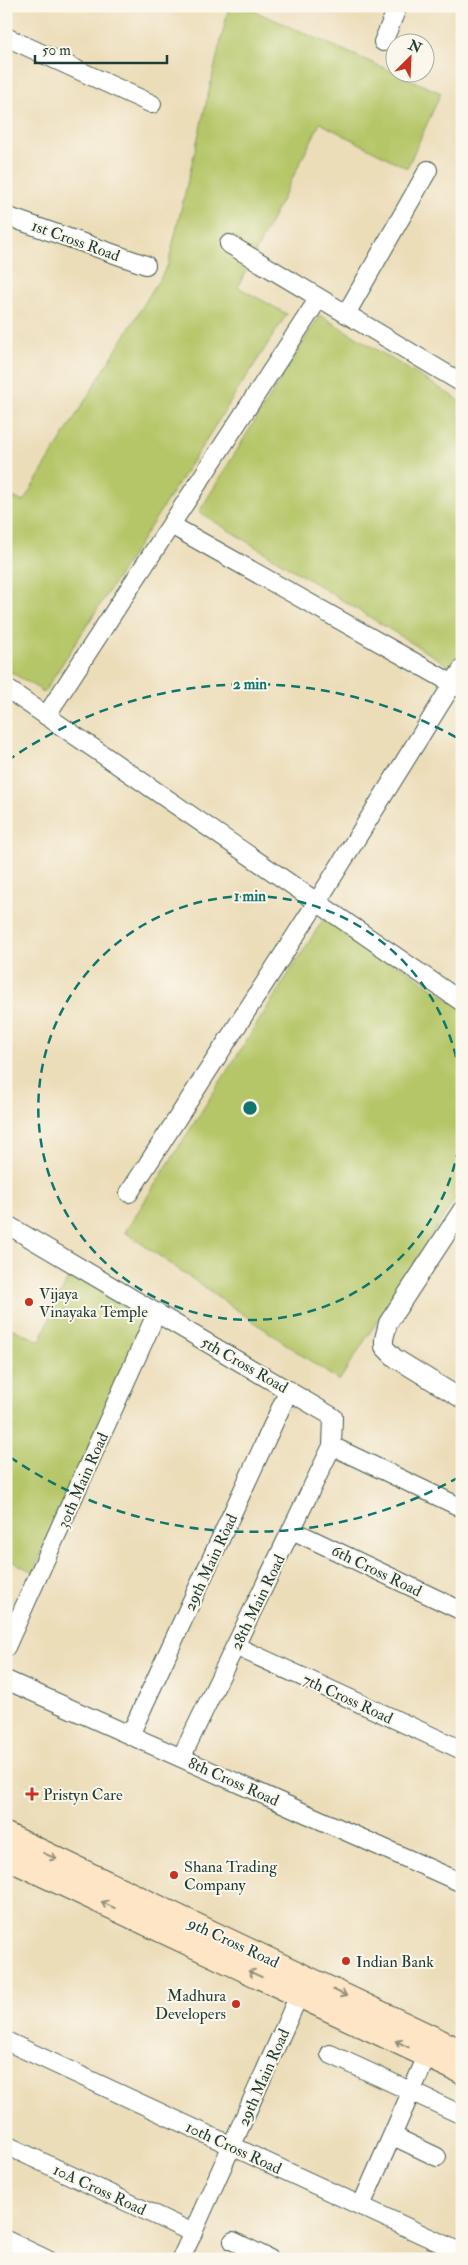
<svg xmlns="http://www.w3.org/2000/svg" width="468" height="2265" font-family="'IM FELL Double Pica',serif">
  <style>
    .green { fill: #b5c668; stroke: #6a824e }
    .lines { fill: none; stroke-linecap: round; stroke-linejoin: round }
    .street-casing { stroke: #3e5548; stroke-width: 20 }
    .secondary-casing { stroke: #3e5548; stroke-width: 26 }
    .street { stroke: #fff; stroke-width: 18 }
    .secondary { stroke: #fde5c5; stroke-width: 24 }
    .oneway { stroke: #8e917c }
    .ring { fill: none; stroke: #0f766e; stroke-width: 2.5; stroke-dasharray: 9 6 }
    .poi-dot { fill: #c8321e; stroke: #fbf7ec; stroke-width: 2 }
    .labels { text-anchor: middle; stroke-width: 4; stroke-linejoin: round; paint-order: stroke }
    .street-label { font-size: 16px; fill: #1f3d34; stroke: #fbf7ec }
    .poi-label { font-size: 16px; fill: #1f3d34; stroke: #fbf7ec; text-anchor: start }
    .centre { fill: #0f766e; stroke: #fbf7ec; stroke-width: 2.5 }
    .ring-label { font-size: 15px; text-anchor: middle; font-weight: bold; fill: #0f766e; stroke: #fbf7ec; stroke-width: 4; stroke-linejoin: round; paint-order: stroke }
  </style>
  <rect width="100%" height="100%" fill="#fbf7ec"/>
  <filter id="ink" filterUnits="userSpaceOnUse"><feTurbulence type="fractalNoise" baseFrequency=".02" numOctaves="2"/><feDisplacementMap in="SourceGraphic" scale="10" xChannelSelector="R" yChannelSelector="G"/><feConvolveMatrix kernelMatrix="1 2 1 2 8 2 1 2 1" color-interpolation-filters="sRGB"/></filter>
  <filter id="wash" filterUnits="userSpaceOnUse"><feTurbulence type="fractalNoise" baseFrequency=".0096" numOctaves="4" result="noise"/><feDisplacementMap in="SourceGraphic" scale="20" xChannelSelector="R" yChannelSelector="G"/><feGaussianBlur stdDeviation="1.12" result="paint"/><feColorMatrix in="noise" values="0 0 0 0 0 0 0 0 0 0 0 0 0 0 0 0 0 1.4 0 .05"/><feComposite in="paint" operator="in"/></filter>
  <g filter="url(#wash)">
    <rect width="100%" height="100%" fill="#ecddb9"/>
    <path class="green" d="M229,6H243L441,93L407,168L320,123L238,287L287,314L44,692L6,669V493L23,502L168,265Z
      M320,315L462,402V656L454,669L199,512Z
      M326,915L462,1008V1188L339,1381L125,1232Z
      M70,1273L147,1319L33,1572L6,1558V1326L40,1341Z"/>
  </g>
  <g filter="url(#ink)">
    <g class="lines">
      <defs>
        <path id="street" d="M6,37L152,104
          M383,42L398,6
          M6,216L146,265
          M229,244L462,383
          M346,314L428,170
          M171,525L462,689
          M6,688L462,1002
          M46,716L319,298
          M129,1193L317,902L462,669
          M462,1210L388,1323L384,1339V1347L395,1358L462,1399
          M6,1224L333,1417L332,1446L462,1508
          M292,1530L462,1611
          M235,1646L462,1750
          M6,1647L157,1312
          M6,1680L462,1883
          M130,1735L289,1390
          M181,1758L332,1446
          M6,2041L462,2253
          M330,2054L462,2115
          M393,2136L437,2157
          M6,2145L193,2233
          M361,2206L427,2056
          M6,2240L46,2259
          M233,2241L270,2259
          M181,2259L304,1984"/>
        <path id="secondary" d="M6,1835L462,2052
          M6,1857L462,2072"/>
      </defs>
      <use href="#street" class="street-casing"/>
      <use href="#secondary" class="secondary-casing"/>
      <use href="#street" class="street"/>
      <use href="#secondary" class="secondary"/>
    </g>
    <defs><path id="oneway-shaft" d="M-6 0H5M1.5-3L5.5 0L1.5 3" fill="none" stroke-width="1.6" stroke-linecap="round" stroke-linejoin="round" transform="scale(1.25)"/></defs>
    <g class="oneway">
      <use href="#oneway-shaft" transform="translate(50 1856) rotate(25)"/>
      <use href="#oneway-shaft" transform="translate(108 1905) rotate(-155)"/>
      <use href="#oneway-shaft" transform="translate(255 1974) rotate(-155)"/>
      <use href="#oneway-shaft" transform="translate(340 1993) rotate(26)"/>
      <use href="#oneway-shaft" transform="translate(402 2044) rotate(-154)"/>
    </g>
  </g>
  <g class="ring">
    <path d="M462 1119A212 212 0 1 1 462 1097"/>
    <path d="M459 1477A424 424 0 0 1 7 1455M7 761A424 424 0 0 1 459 739"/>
  </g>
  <g class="poi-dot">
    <circle cx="29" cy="1302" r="5"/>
    <path d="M29.5 1786.5h5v5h5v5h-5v5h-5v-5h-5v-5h5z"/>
    <circle cx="174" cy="1875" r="5"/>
    <circle cx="346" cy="1961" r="5"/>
    <circle cx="236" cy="2004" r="5"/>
  </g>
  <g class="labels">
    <g class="street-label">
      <text transform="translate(76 240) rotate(20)" y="6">1st Cross Road</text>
      <text transform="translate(245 1364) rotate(30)" y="6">5th Cross Road</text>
      <text transform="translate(82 1480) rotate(-66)" y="6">30th Main Road</text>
      <text transform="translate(210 1562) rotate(-65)" y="6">29th Main Road</text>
      <text transform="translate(377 1570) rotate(26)" y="6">6th Cross Road</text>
      <text transform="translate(257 1602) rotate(-64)" y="6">28th Main Road</text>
      <text transform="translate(348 1698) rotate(25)" y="6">7th Cross Road</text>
      <text transform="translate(234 1781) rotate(24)" y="6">8th Cross Road</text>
      <text transform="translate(234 1942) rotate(25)" y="6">9th Cross Road</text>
      <text transform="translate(263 2077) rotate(-66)" y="6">29th Main Road</text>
      <text transform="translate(234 2147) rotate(25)" y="6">10th Cross Road</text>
      <text transform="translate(100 2189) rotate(25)" y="6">10A Cross Road</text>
    </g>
    <g class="poi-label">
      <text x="39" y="1299">Vijaya<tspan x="39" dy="18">Vinayaka Temple</tspan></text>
      <text x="43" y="1800">Pristyn Care</text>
      <text x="184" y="1872">Shana Trading<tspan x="184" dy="18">Company</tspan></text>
      <text x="356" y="1967">Indian Bank</text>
      <text x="226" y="2001" text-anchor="end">Madhura<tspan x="226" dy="18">Developers</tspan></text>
    </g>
  </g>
  <circle cx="250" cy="1108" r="8" class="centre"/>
  <g class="ring-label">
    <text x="250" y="689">2 min</text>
    <text x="250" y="901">1 min</text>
  </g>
  <rect width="468" height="2265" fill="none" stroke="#fbf7ec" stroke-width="25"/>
  <g transform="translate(410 58) rotate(24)"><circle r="24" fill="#fbf7ec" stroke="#a3ada2"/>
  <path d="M0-4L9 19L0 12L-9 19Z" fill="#c8321e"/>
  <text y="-8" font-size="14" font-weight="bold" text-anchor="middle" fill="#1f3d34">N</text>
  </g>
  <path d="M35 55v8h132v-8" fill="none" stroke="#1f3d34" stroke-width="2.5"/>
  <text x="42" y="55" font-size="15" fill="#1f3d34" stroke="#fbf7ec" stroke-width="4" paint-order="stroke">50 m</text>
</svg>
